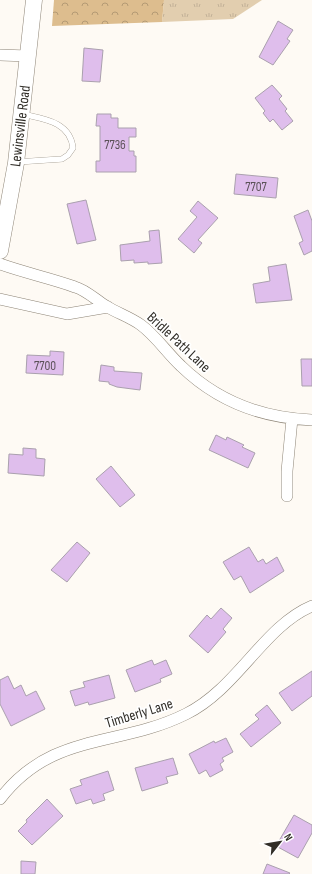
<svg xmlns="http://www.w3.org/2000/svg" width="312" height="874" font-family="'Sofia Sans Condensed',sans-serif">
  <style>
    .grass { fill: url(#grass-tufts) }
    .forest { fill: url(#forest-crowns) }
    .building { fill: #dfbeec; stroke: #aaa0ae }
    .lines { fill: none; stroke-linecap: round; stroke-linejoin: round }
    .service-casing { stroke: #8d8476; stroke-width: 6 }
    .minor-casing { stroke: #8d8476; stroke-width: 12 }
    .secondary-casing { stroke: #8d8476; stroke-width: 17 }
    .service { stroke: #fff; stroke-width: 5.5 }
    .minor { stroke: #fff; stroke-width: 11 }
    .secondary { stroke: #fff; stroke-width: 16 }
    .labels { text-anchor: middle; stroke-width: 3.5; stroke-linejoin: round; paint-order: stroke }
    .number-label { font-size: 13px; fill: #5c5259 }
    .street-label { font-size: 15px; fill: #312e28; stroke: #fff }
  </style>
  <defs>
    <pattern id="grass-tufts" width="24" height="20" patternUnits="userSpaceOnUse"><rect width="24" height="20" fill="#e2ceaf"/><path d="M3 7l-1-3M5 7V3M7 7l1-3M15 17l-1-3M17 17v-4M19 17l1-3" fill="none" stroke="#c2b197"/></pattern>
    <pattern id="forest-crowns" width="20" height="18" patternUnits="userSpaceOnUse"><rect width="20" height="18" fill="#ddbd8e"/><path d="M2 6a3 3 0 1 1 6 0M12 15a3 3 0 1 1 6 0" fill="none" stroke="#b49a74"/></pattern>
  </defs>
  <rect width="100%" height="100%" fill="#fefaf4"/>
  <path class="grass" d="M164,0H262L233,19L162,22Z"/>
  <path class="forest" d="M54,0H164L162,22L52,26Z"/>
  <path class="building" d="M278,21L293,30L287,39L290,41L273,65L259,57Z
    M84,48L103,50L100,82L82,81Z
    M272,85L282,96L279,99L287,109L285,111L293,121L282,130L273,119L270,122L263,113L265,111L255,98Z
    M97,114H111V118H118V128H136V137H129V151H134V156H136V172H96V161H100V126H96Z
    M236,174L278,178L276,198L234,194Z
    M86,200L96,240L77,244L67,204Z
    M198,201L218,218L198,240L202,243L194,253L178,239L197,217L190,211Z
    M308,210L312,221V251L304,255L299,243L303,241L294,216Z
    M159,230L162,263L148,264V262L134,263V260L121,261L120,245L150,241L149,231Z
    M286,264L292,300L256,303L253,284L270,281L268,267Z
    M50,351L64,352L63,375L26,373L27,355L50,356Z
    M301,359H312V386H302Z
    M101,365L114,367V371L142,373L140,390L117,387L109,384V382L99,381Z
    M216,435L226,440L227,437L244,445L242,447L255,453L248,468L209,450Z
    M23,448L36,449V458L45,459L44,476L8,473L9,454L23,455Z
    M111,466L135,495L120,507L96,479Z
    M77,542L90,553L67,582L51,570Z
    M249,547L258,562L263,559L266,564L277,557L284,571L250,593L241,576L234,580L223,562Z
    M221,608L232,618L223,629L226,632L208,653L189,636L207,615L211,619Z
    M152,660L154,665L166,660L172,674L160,679L161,682L135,692L126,670Z
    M312,671V696L292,711L279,693Z
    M109,675L115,698L89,705L88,702L75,706L70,691L85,687L83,682Z
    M8,676L14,689L21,685L26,696L36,691L45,709L11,726L0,704V680Z
    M267,705L281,723L251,747L240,734L259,719L255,715Z
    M226,738L233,752L222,758L224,761L220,764L223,770L210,777L206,770L199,774L189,754L214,741L215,743Z
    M173,758L178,774L166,777L168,783L142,791L135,768Z
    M108,771L114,790L103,794L105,800L93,804L91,799L76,804L70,789L82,785L80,780Z
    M47,799L63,816L32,845L18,831L27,822L26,820Z
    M294,815L312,825V833L298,858L276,846Z
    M21,861L36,862L35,874H21Z
    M267,864L290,873L289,874H263Z"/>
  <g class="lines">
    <defs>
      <path id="service" d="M17,162L62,159L68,155L73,148C70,121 43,119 22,114"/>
      <path id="minor" d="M0,55L28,56
        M0,264C25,273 50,278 75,287C86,290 96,300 106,306C117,313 130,317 141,325C156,336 167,353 181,366C217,401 262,418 312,420
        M0,299L67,314L108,307
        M287,496V471L292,419
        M0,799C52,731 118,748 186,714C237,689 264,626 312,606"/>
      <path id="secondary" d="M0,251L16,163L34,0"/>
    </defs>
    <use href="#service" class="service-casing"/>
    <use href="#minor" class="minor-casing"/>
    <use href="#secondary" class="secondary-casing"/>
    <use href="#service" class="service"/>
    <use href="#minor" class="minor"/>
    <use href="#secondary" class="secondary"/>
  </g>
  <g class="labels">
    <g class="number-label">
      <text x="115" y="149">7736</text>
      <text x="256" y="191">7707</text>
      <text x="45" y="370">7700</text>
    </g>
    <g class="street-label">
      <text transform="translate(20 126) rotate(-83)" y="5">Lewinsville Road</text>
      <text transform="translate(179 342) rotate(43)" y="5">Bridle Path Lane</text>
      <text transform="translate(139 713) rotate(-17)" y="5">Timberly Lane</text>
    </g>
  </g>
  <g transform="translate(280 842) rotate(59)" stroke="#ffffff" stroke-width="3" paint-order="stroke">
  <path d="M0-3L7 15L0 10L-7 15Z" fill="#312e28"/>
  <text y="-6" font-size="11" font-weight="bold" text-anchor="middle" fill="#312e28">N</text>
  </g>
</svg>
